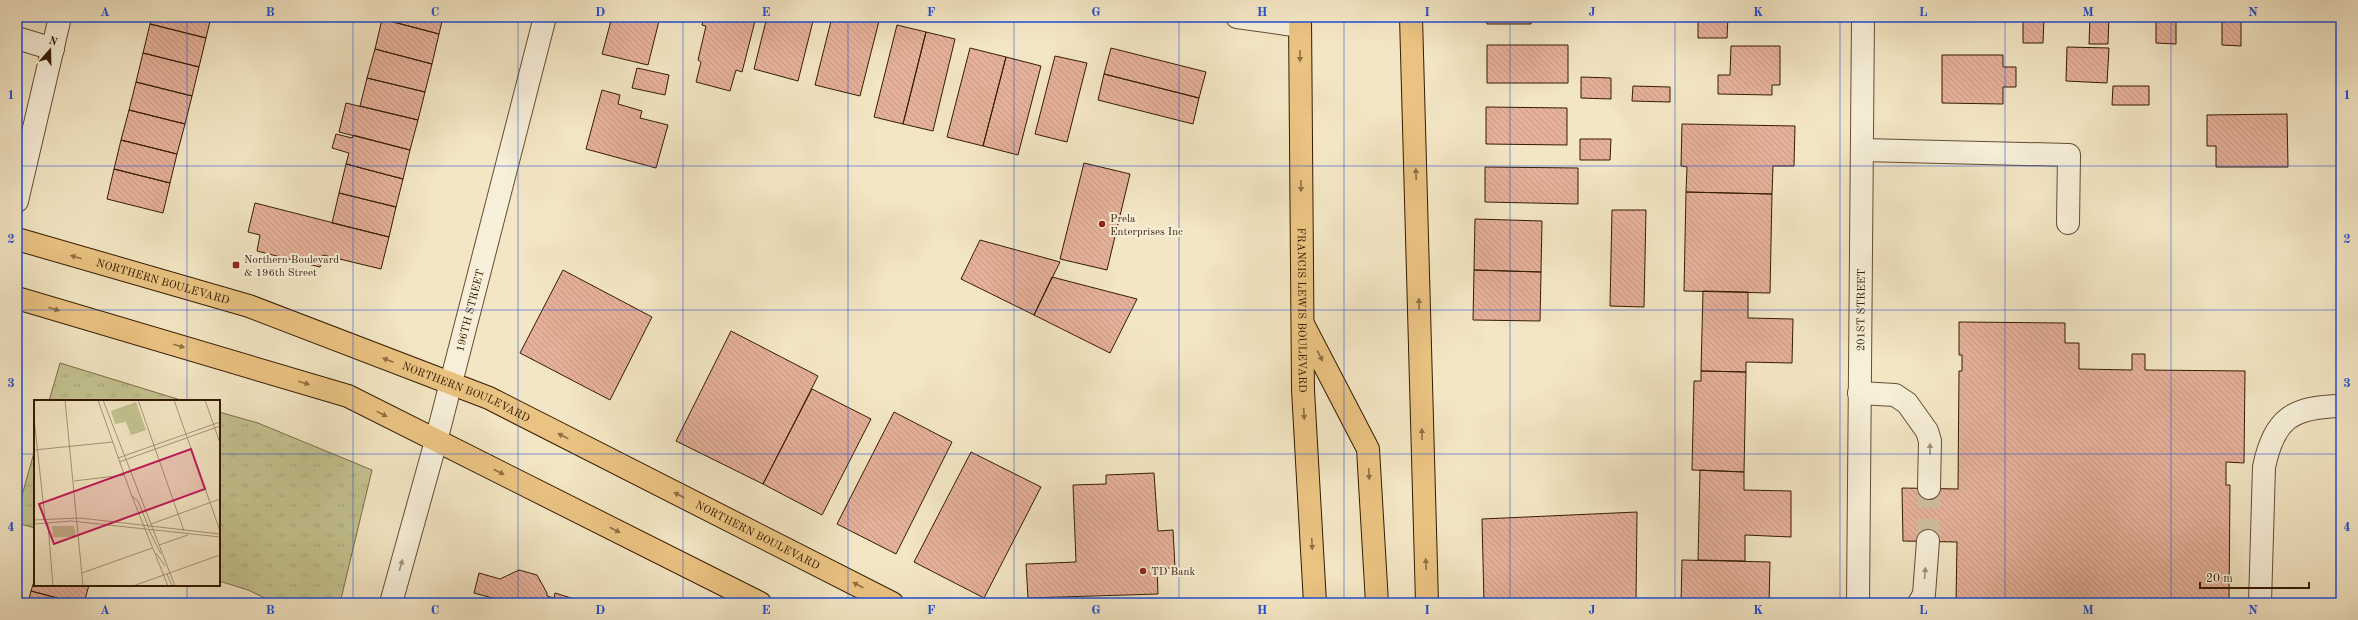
<svg xmlns="http://www.w3.org/2000/svg" width="2358" height="620" font-family="'Old Standard TT',serif">
  <style>
    .grass { fill: url(#grass-tufts); stroke: #7c6e48 }
    .building { fill: url(#building-back-hatch); stroke: #351b02 }
    .lines { fill: none; stroke-linecap: round; stroke-linejoin: round }
    .minor-tunnel { stroke: #cdbd9d; stroke-width: 22; stroke-dasharray: 22 11; stroke-linecap: butt }
    .minor-casing { stroke: #644e32; stroke-width: 24 }
    .major-casing { stroke: #351b02; stroke-width: 24 }
    .minor { stroke: #f7efd9; stroke-width: 22 }
    .major { stroke: #eac382; stroke-width: 22 }
    .oneway { fill: #906f42 }
    .oneway2 { fill: #a09078 }
    .grid { fill: none; stroke: #1d4ed8; stroke-width: 1; stroke-opacity: 0.55 }
    .poi-dot { fill: #8f2418; stroke: #f7efd9; stroke-width: 1.5 }
    .labels { text-anchor: middle; stroke-width: 4; stroke-linejoin: round; paint-order: stroke }
    .poi-label { font-size: 11px; fill: #351b02; stroke: #f7efd9; text-anchor: start }
    .street-label { font-size: 11px; fill: #351b02; stroke: #f7efd9 }
    .inset-road { fill: none; stroke: #a79576; stroke-width: 1 }
    .view { fill: #c2185b; fill-opacity: 0.15; stroke: #c2185b; stroke-width: 2 }
    .inset-edge { fill: none; stroke: #351b02; stroke-width: 2 }
    .neatline { fill: none; stroke: #1d4ed8; stroke-width: 1.5 }
    .grid-label { font-size: 13px; text-anchor: middle; font-weight: bold; fill: #1d4ed8 }
  </style>
  <defs>
    <pattern id="grass-tufts" width="24" height="20" patternUnits="userSpaceOnUse"><rect width="24" height="20" fill="#c3c28f"/><path d="M3 7l-1-3M5 7V3M7 7l1-3M15 17l-1-3M17 17v-4M19 17l1-3" fill="none" stroke="#a8a67a"/></pattern>
    <pattern id="building-back-hatch" width="6" height="6" patternUnits="userSpaceOnUse"><rect width="6" height="6" fill="#e6b19a"/><path d="M-1 5l2 2M0 0l6 6M5-1l2 2" fill="none" stroke="#c69883"/></pattern>
  </defs>
  <rect width="100%" height="100%" fill="#f3e6c4"/>
  <filter id="stains"><feTurbulence type="fractalNoise" baseFrequency=".005" numOctaves="4"/><feColorMatrix values="0 0 0 0 .2 0 0 0 0 .09 0 0 0 0 .02 0 0 0 .5 -.17"/></filter>
  <radialGradient id="worn" r=".72"><stop offset=".6" stop-color="#630" stop-opacity="0"/><stop offset="1" stop-color="#630" stop-opacity=".3"/></radialGradient>
  <path class="grass" d="M60,363L184,401H49Z
    M219,412L258,423L372,470L340,603H275L248,590L219,581Z
    M35,449V528L17,523V513Z"/>
  <path class="building" d="M152,17H211L206,38L150,24Z
    M383,17H443L439,34L382,19Z
    M612,17H660L648,65L602,54Z
    M704,17H756L742,72L736,70L730,91L696,82L701,62L698,60L706,26L702,25Z
    M767,17H814L798,81L754,69Z
    M832,17H880L860,96L815,85Z
    M1487,17H1532L1531,24H1487Z
    M1698,17H1728L1727,38H1698Z
    M2023,17H2044L2043,43H2023Z
    M2090,17H2109L2108,44H2089Z
    M2156,17H2176V44L2156,43Z
    M2222,17H2241V46L2222,45Z
    M2263,17H2286L2285,21L2263,20Z
    M382,19L439,34L432,64L375,49Z
    M150,24L206,38L199,67L143,53Z
    M897,25L926,32L903,124L874,117Z
    M926,32L955,39L933,131L903,124Z
    M1487,45H1568V83H1487Z
    M1731,46H1780V85H1772V95L1718,94V75H1730Z
    M2067,47L2109,48L2107,83L2066,81Z
    M970,48L1006,57L983,146L947,137Z
    M1111,48L1206,72L1199,98L1104,74Z
    M375,49L432,64L425,92L367,78Z
    M143,53L199,67L192,96L136,82Z
    M1942,55H2003V67H2016V87H2003V104L1942,103Z
    M1055,56L1087,63L1067,142L1035,134Z
    M1006,57L1041,66L1018,155L983,146Z
    M637,68L669,75L665,95L632,88Z
    M1104,74L1199,98L1193,124L1098,100Z
    M1581,77L1611,78V99L1581,98Z
    M367,78L425,92L418,120L360,106Z
    M136,82L192,96L185,124L129,110Z
    M1633,86L1670,87V102L1632,101Z
    M2113,86H2149V105H2112Z
    M602,90L620,95L618,104L642,111L640,118L668,125L656,168L586,149Z
    M346,103L418,120L410,150L339,132Z
    M1486,107L1567,108V145L1486,144Z
    M129,110L185,124L177,154L121,140Z
    M2287,114L2288,167H2216V146H2207V115Z
    M1682,124L1795,126L1794,166H1773L1772,194L1686,192L1687,167L1681,166Z
    M336,134L352,138L353,135L410,150L403,179L346,164L349,153L332,148Z
    M1580,139H1611L1610,160H1580Z
    M121,140L177,154L170,183L114,169Z
    M1084,163L1130,174L1107,270L1060,259Z
    M346,164L403,179L396,207L339,193Z
    M1485,167L1578,168V204L1485,202Z
    M114,169L170,183L163,213L107,199Z
    M1686,192L1772,194L1770,293L1684,291Z
    M339,193L396,207L389,237L332,223Z
    M255,203L389,237L381,269L323,255L320,267L257,251L260,235L248,232Z
    M1612,210H1646L1644,307L1610,306Z
    M1475,219L1542,221L1541,272L1474,270Z
    M980,240L1060,262L1034,315L961,279Z
    M563,270L652,317L610,400L520,353Z
    M1474,270L1541,272L1540,321L1473,320Z
    M1052,277L1137,299L1110,353L1034,315Z
    M1703,291L1748,292V318L1793,319L1792,363L1746,362V372L1701,371Z
    M1959,322L2065,323V343H2079V369L2132,370V354H2145V370L2245,371L2244,463L2226,462V485H2230L2229,603H1956L1957,542L1903,541L1902,488L1958,489L1959,371H1962V355H1959Z
    M731,331L818,376L763,484L676,441Z
    M1701,371L1746,372L1744,472L1692,470L1694,381H1701Z
    M812,389L871,419L822,515L763,484Z
    M894,412L952,442L896,554L837,524Z
    M971,452L1041,487L984,598L914,562Z
    M1700,470L1744,472V490L1791,491V537L1745,535V561L1698,560Z
    M1154,473L1158,531L1173,530L1175,568H1157L1158,594L1028,598L1026,564L1076,562L1073,485L1106,484V475Z
    M1637,512L1636,603H1484L1482,519Z
    M1682,560L1770,562L1769,603H1681Z
    M519,570L537,575L547,593V596L554,598L555,593L581,601V603H497L496,599L474,593L479,573L500,579Z
    M35,578V585H89L84,603H76L31,591Z
    M31,591L76,603H28Z"/>
  <g class="lines">
    <path class="minor-tunnel" d="M1928,541L1929,488"/>
    <defs>
      <g id="minor">
        <path d="M1237,17L1300,26"/>
        <path d="M17,38L53,49"/>
        <path d="M1862,150L2069,155L2068,223"/>
        <path d="M17,201L60,17"/>
        <path d="M1859,393L1895,395L1907,403L1927,431L1930,441L1929,488"/>
        <path id="s1" d="M391,603L436,441L545,17"/>
        <path id="s2" d="M1858,603L1863,17"/>
        <path d="M1919,603L1924,594L1928,541"/>
        <path d="M2260,603L2264,467C2274,418 2293,407 2341,406"/>
      </g>
      <g id="major">
        <path id="s3" d="M1300,17L1303,390L1315,603"/>
        <path d="M1411,17L1427,603"/>
        <path id="s4" d="M17,239L249,306L489,398L892,603"/>
        <path d="M17,298L348,396L760,603"/>
        <path d="M1304,326L1368,449L1377,603"/>
      </g>
    </defs>
    <use href="#minor" class="minor-casing"/>
    <use href="#major" class="major-casing"/>
    <use href="#minor" class="minor"/>
    <use href="#major" class="major"/>
  </g>
  <defs><path id="oneway-solid" d="M-6-.8H1V-3.2L6.5 0L1 3.2V.8H-6Z"/></defs>
  <g class="oneway">
    <use href="#oneway-solid" transform="translate(1300 56) rotate(90)"/>
    <use href="#oneway-solid" transform="translate(1416 174) rotate(-92)"/>
    <use href="#oneway-solid" transform="translate(1301 186) rotate(90)"/>
    <use href="#oneway-solid" transform="translate(76 257) rotate(-164)"/>
    <use href="#oneway-solid" transform="translate(1419 304) rotate(-92)"/>
    <use href="#oneway-solid" transform="translate(54 309) rotate(17)"/>
    <use href="#oneway-solid" transform="translate(179 346) rotate(16)"/>
    <use href="#oneway-solid" transform="translate(1320 356) rotate(63)"/>
    <use href="#oneway-solid" transform="translate(388 360) rotate(-159)"/>
    <use href="#oneway-solid" transform="translate(304 383) rotate(16)"/>
    <use href="#oneway-solid" transform="translate(382 414) rotate(27)"/>
    <use href="#oneway-solid" transform="translate(1304 414) rotate(87)"/>
    <use href="#oneway-solid" transform="translate(1422 434) rotate(-91)"/>
    <use href="#oneway-solid" transform="translate(563 436) rotate(-153)"/>
    <use href="#oneway-solid" transform="translate(499 472) rotate(27)"/>
    <use href="#oneway-solid" transform="translate(1369 474) rotate(87)"/>
    <use href="#oneway-solid" transform="translate(679 495) rotate(-153)"/>
    <use href="#oneway-solid" transform="translate(615 530) rotate(27)"/>
    <use href="#oneway-solid" transform="translate(1312 544) rotate(87)"/>
    <use href="#oneway-solid" transform="translate(1426 564) rotate(-92)"/>
    <use href="#oneway-solid" transform="translate(858 585) rotate(-153)"/>
  </g>
  <g class="oneway2">
    <use href="#oneway-solid" transform="translate(1930 449) rotate(-90)"/>
    <use href="#oneway-solid" transform="translate(401 565) rotate(-74)"/>
    <use href="#oneway-solid" transform="translate(1925 573) rotate(-85)"/>
  </g>
  <path class="grid" d="M187,17V401M353,17V603M518,17V603M683,17V603M848,17V603M1014,17V603M1179,17V603M1344,17V603M1510,17V603M1675,17V603M1840,17V603M2005,17V603M2171,17V603M17,166H2341M17,310H2341M17,454H35M219,454H2341M187,585V603"/>
  <g class="poi-dot">
    <circle cx="1102" cy="224" r="4"/>
    <rect x="232" y="261" width="8" height="8" rx="2"/>
    <circle cx="1143" cy="571" r="4"/>
  </g>
  <g class="labels">
    <g class="poi-label">
      <text x="1110" y="222">Prela<tspan x="1110" dy="13">Enterprises Inc</tspan></text>
      <text x="244" y="263">Northern Boulevard<tspan x="244" dy="13">&amp; 196th Street</tspan></text>
      <text x="1151" y="575">TD Bank</text>
    </g>
    <g class="street-label">
      <text dy="4" stroke="none"><textPath href="#s4" startOffset="152">NORTHERN BOULEVARD</textPath></text>
      <text dy="4" stroke="none"><textPath href="#s1" startOffset="303">196TH STREET</textPath></text>
      <text dy="4" stroke="none"><textPath href="#s3" startOffset="293">FRANCIS LEWIS BOULEVARD</textPath></text>
      <text dy="4" stroke="none"><textPath href="#s2" startOffset="293">201ST STREET</textPath></text>
      <text dy="4" stroke="none"><textPath href="#s4" startOffset="475">NORTHERN BOULEVARD</textPath></text>
      <text dy="4" stroke="none"><textPath href="#s4" startOffset="800">NORTHERN BOULEVARD</textPath></text>
    </g>
  </g>
  <g transform="translate(34 400)">
    <rect width="186" height="186" fill="#f3e6c4"/>
    <path d="M102,2L112,30L97,35L92,22L81,24L77,11ZM18,126H40L42,137H19Z" fill="#c3c28f"/>
    <path d="M104,13L111,30L97,35L92,17Z" fill="#c3c28f"/>
    <path class="inset-road" d="M31,0L49,186M64,0L97,94L134,186M69,0L141,186M104,0L150,131M140,0L186,131M171,0L186,43M0,18L11,119L14,125L19,186M0,50L79,42M84,58L186,22M85,62L186,26M40,81L90,75M98,96L104,101L115,128M0,120L46,118L186,134M0,124L37,121L186,137M117,124L186,99M115,130L127,154M125,145L154,135M122,153L131,166M48,173L118,148M133,174L138,186M99,186L186,155"/>
    <path class="view" d="M157,49L171,89L20,144L5,104Z"/>
    <rect width="186" height="186" class="inset-edge"/>
  </g>
  <rect width="2358" height="620" fill="none" stroke="#f3e6c4" stroke-width="44"/>
  <g transform="translate(50 50) rotate(20)" stroke="#f7efd9" stroke-width="3" paint-order="stroke">
  <path d="M0-3L7 15L0 10L-7 15Z" fill="#351b02"/>
  <text y="-6" font-size="11" font-weight="bold" text-anchor="middle" fill="#351b02">N</text>
  </g>
  <path d="M2200 582v6h109v-6" fill="none" stroke="#351b02" stroke-width="2"/>
  <text x="2206" y="582" font-size="12" fill="#351b02" stroke="#f7efd9" stroke-width="3" paint-order="stroke">20 m</text>
  <rect x="22" y="22" width="2314" height="576" class="neatline"/>
  <g class="grid-label">
    <text x="105" y="16">A</text>
    <text x="270" y="16">B</text>
    <text x="435" y="16">C</text>
    <text x="600" y="16">D</text>
    <text x="766" y="16">E</text>
    <text x="931" y="16">F</text>
    <text x="1096" y="16">G</text>
    <text x="1262" y="16">H</text>
    <text x="1427" y="16">I</text>
    <text x="1592" y="16">J</text>
    <text x="1758" y="16">K</text>
    <text x="1923" y="16">L</text>
    <text x="2088" y="16">M</text>
    <text x="2253" y="16">N</text>
    <text x="11" y="99">1</text>
    <text x="2347" y="99">1</text>
    <text x="11" y="243">2</text>
    <text x="2347" y="243">2</text>
    <text x="11" y="387">3</text>
    <text x="2347" y="387">3</text>
    <text x="11" y="531">4</text>
    <text x="2347" y="531">4</text>
    <text x="105" y="614">A</text>
    <text x="270" y="614">B</text>
    <text x="435" y="614">C</text>
    <text x="600" y="614">D</text>
    <text x="766" y="614">E</text>
    <text x="931" y="614">F</text>
    <text x="1096" y="614">G</text>
    <text x="1262" y="614">H</text>
    <text x="1427" y="614">I</text>
    <text x="1592" y="614">J</text>
    <text x="1758" y="614">K</text>
    <text x="1923" y="614">L</text>
    <text x="2088" y="614">M</text>
    <text x="2253" y="614">N</text>
  </g>
  <rect width="100%" height="100%" filter="url(#stains)"/>
  <rect width="100%" height="100%" fill="url(#worn)"/>
</svg>
